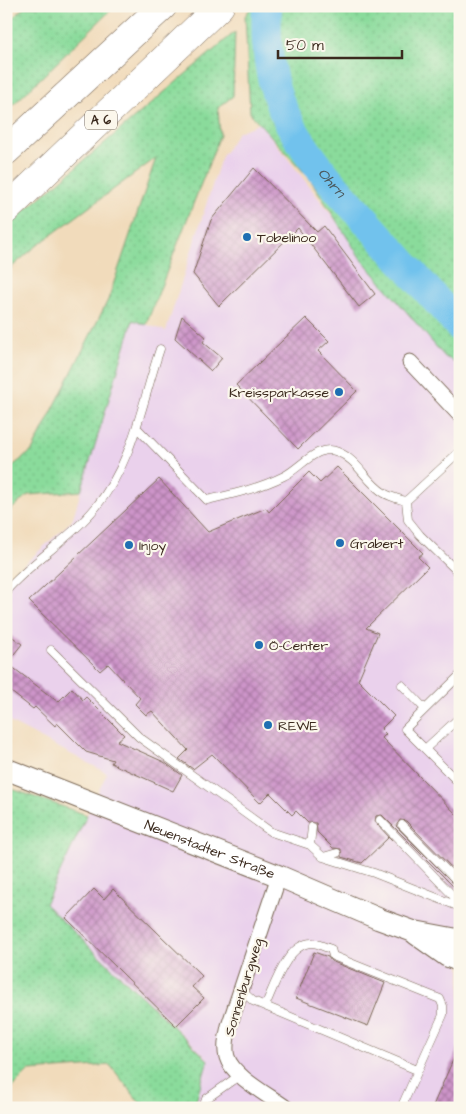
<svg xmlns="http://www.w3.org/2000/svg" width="466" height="1114" font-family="'Architects Daughter',sans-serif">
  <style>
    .built { fill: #ead1ec }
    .grass { fill: url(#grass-dots); stroke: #62825c }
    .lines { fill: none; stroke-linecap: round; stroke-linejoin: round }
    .river { stroke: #71c2ed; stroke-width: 30 }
    .building { fill: url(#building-cross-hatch) }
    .lane-casing { stroke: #7b6855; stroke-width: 9 }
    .street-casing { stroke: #7b6855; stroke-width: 17 }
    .secondary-casing { stroke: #7b6855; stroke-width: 23 }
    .highway-casing { stroke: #7b6855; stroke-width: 29 }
    .lane { stroke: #fff; stroke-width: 8 }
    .street { stroke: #fff; stroke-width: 15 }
    .secondary { stroke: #fff; stroke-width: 21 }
    .highway { stroke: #fff; stroke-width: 28 }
    .poi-dot { fill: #1f6fb2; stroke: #fbf7ec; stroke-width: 2 }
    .labels { text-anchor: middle; stroke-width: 4.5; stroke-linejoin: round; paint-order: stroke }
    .shield { fill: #fbf7ec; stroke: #75685c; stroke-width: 1 }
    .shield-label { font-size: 12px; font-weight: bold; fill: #3b2a1e }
    .poi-label { font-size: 14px; fill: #3b2a1e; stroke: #fbf7ec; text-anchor: start }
    .street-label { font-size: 14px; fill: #3b2a1e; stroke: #fbf7ec }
    .water-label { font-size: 15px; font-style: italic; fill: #4b585c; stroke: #fbf7ec }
  </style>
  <defs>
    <pattern id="grass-dots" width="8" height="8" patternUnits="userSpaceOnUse" patternTransform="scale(1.25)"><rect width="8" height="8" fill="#8adb9b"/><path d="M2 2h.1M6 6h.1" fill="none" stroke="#78bc85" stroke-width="1.8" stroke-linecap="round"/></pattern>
    <pattern id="building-cross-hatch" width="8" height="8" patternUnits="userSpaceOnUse" patternTransform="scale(1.25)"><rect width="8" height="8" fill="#cd94c9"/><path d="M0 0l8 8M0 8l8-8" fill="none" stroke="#a879a3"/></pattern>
  </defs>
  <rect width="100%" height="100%" fill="#fbf7ec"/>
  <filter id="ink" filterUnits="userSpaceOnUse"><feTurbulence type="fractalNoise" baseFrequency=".02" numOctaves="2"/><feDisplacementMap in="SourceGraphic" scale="10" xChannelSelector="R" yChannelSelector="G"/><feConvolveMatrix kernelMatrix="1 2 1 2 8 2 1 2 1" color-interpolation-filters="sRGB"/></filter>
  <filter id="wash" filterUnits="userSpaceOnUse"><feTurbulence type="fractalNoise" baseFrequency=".0096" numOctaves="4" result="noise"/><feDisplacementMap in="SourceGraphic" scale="20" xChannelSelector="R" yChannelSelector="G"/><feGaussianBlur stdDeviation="1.12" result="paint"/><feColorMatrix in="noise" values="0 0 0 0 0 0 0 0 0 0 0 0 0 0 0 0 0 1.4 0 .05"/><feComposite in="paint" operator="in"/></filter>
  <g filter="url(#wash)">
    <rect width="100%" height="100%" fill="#f1dbbb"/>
    <path class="built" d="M260,123L365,258L460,369V1108H195L208,1059L45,904L107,773L6,720V581L72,521L133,320L166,331L221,158L238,132Z"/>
    <path class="grass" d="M26,6H115L6,112V24Z
      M252,6H460V364L445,357L359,256L310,179L250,113L245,16Z
      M235,32L233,96L218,108L220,135L146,325L133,320L81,491L28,495L6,514V471L32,451L108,300L156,158L35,247L6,272V227Z
      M6,787L87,815L45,904L208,1060L194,1108H144L110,1065L29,1071L6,1094Z"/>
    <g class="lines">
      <path class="river" id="s1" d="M267,6C265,42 268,77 283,110C302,152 336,188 367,222C398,257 429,292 460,327"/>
    </g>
    <g id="blocks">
      <path class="building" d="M254,168L317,232L324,226L375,294L359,307L298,228L219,306L193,274L211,220Z
        M182,316L206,337L203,342L222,358L211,371L175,338Z
        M306,318L329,341L318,351L357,391L298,449L236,385Z
        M337,467L423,553L418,557L428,567L366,628L378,633L358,680L394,716L381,729L386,734L382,738L460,818V876L406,821L400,820L396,826L460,890V893L382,815L376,816L375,822L392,840L389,837L362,863L341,857V849L333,848L317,832L316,823H308L296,811L292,815L270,793L260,803L212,754L193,769L179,759L188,750L152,711L146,715L135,704L140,698L108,664L100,671L29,601L159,479L208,532L266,508L269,512L309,472L320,483Z
        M6,632L22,644L7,663L58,702L72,688L83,700L86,697L124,735L117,741L164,762L182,775L173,791L111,763L113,760L86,752L57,723L55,726L35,707L33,709L6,688Z
        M94,889L104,899L113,889L202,976L192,987L204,998L176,1026L66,918Z
        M314,952L328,957L331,961L385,983L368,1026L296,998Z
        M460,1044V1108H432Z"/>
    </g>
  </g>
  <g filter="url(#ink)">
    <use href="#blocks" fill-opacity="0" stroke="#7b6855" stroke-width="1"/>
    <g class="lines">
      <defs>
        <path id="lane" d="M137,428L207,500C234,494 260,488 284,476C301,468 317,443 338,452C357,459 367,483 384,493C390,497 399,499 406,501
          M460,451L406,501L408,520L420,535L460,574
          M6,591C33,560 70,539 96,507C134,460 141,405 160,349
          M51,650L139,737L271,832L310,845
          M460,675L405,729L460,784
          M402,685L425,709
          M425,749L460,717
          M380,820L460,903
          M402,825L460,884
          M312,827L310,845L323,857L337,853
          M323,857L374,873L460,907
          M242,991L253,1001L417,1070
          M265,1006C274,987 287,943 312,943C318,943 326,948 331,949L333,956L440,999L443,1006V1015L401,1108
          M203,1108L206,1099L240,1075"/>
        <path id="street" d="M410,362L460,415
          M279,876L229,1026C227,1036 224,1047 227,1057C232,1076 270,1096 286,1108"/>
        <g id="secondary">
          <path id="s2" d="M6,769L279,876L379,919L412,931L460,940"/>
          <path d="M416,934L447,956L460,961"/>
        </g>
        <path id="highway" d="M6,151L163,6
          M6,210L220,6"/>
      </defs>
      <use href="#lane" class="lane-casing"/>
      <use href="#street" class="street-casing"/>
      <use href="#secondary" class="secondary-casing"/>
      <use href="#highway" class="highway-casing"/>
      <use href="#lane" class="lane"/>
      <use href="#street" class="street"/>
      <use href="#secondary" class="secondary"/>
      <use href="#highway" class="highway"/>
    </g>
  </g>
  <g class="poi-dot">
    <circle cx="247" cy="237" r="5"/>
    <circle cx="339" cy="392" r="5"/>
    <circle cx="340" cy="543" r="5"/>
    <circle cx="129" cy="545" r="5"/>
    <circle cx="259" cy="645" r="5"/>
    <circle cx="268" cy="725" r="5"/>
  </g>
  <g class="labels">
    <rect class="shield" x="85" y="110.5" width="32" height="19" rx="4"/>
    <g class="shield-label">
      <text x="101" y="124">A 6</text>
    </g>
    <g class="poi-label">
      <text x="257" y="242">Tobelinoo</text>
      <text x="329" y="397" text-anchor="end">Kreissparkasse</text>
      <text x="350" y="548">Grabert</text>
      <text x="139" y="550">Injoy</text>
      <text x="269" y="650">Ö-Center</text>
      <text x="278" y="730">REWE</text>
    </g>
    <g class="street-label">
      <text dy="5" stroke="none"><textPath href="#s2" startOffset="219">Neuenstadter Straße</textPath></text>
      <text transform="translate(243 987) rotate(-73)" y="5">Sonnenburgweg</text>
    </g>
    <g class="water-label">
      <text dy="5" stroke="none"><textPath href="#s1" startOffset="194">Ohrn</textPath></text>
    </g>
  </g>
  <rect width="466" height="1114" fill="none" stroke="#fbf7ec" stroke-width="25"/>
  <path d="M278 50v8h124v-8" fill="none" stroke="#3b2a1e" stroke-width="2.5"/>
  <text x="286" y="50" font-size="15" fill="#3b2a1e" stroke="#fbf7ec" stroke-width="4" paint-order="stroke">50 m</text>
</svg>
